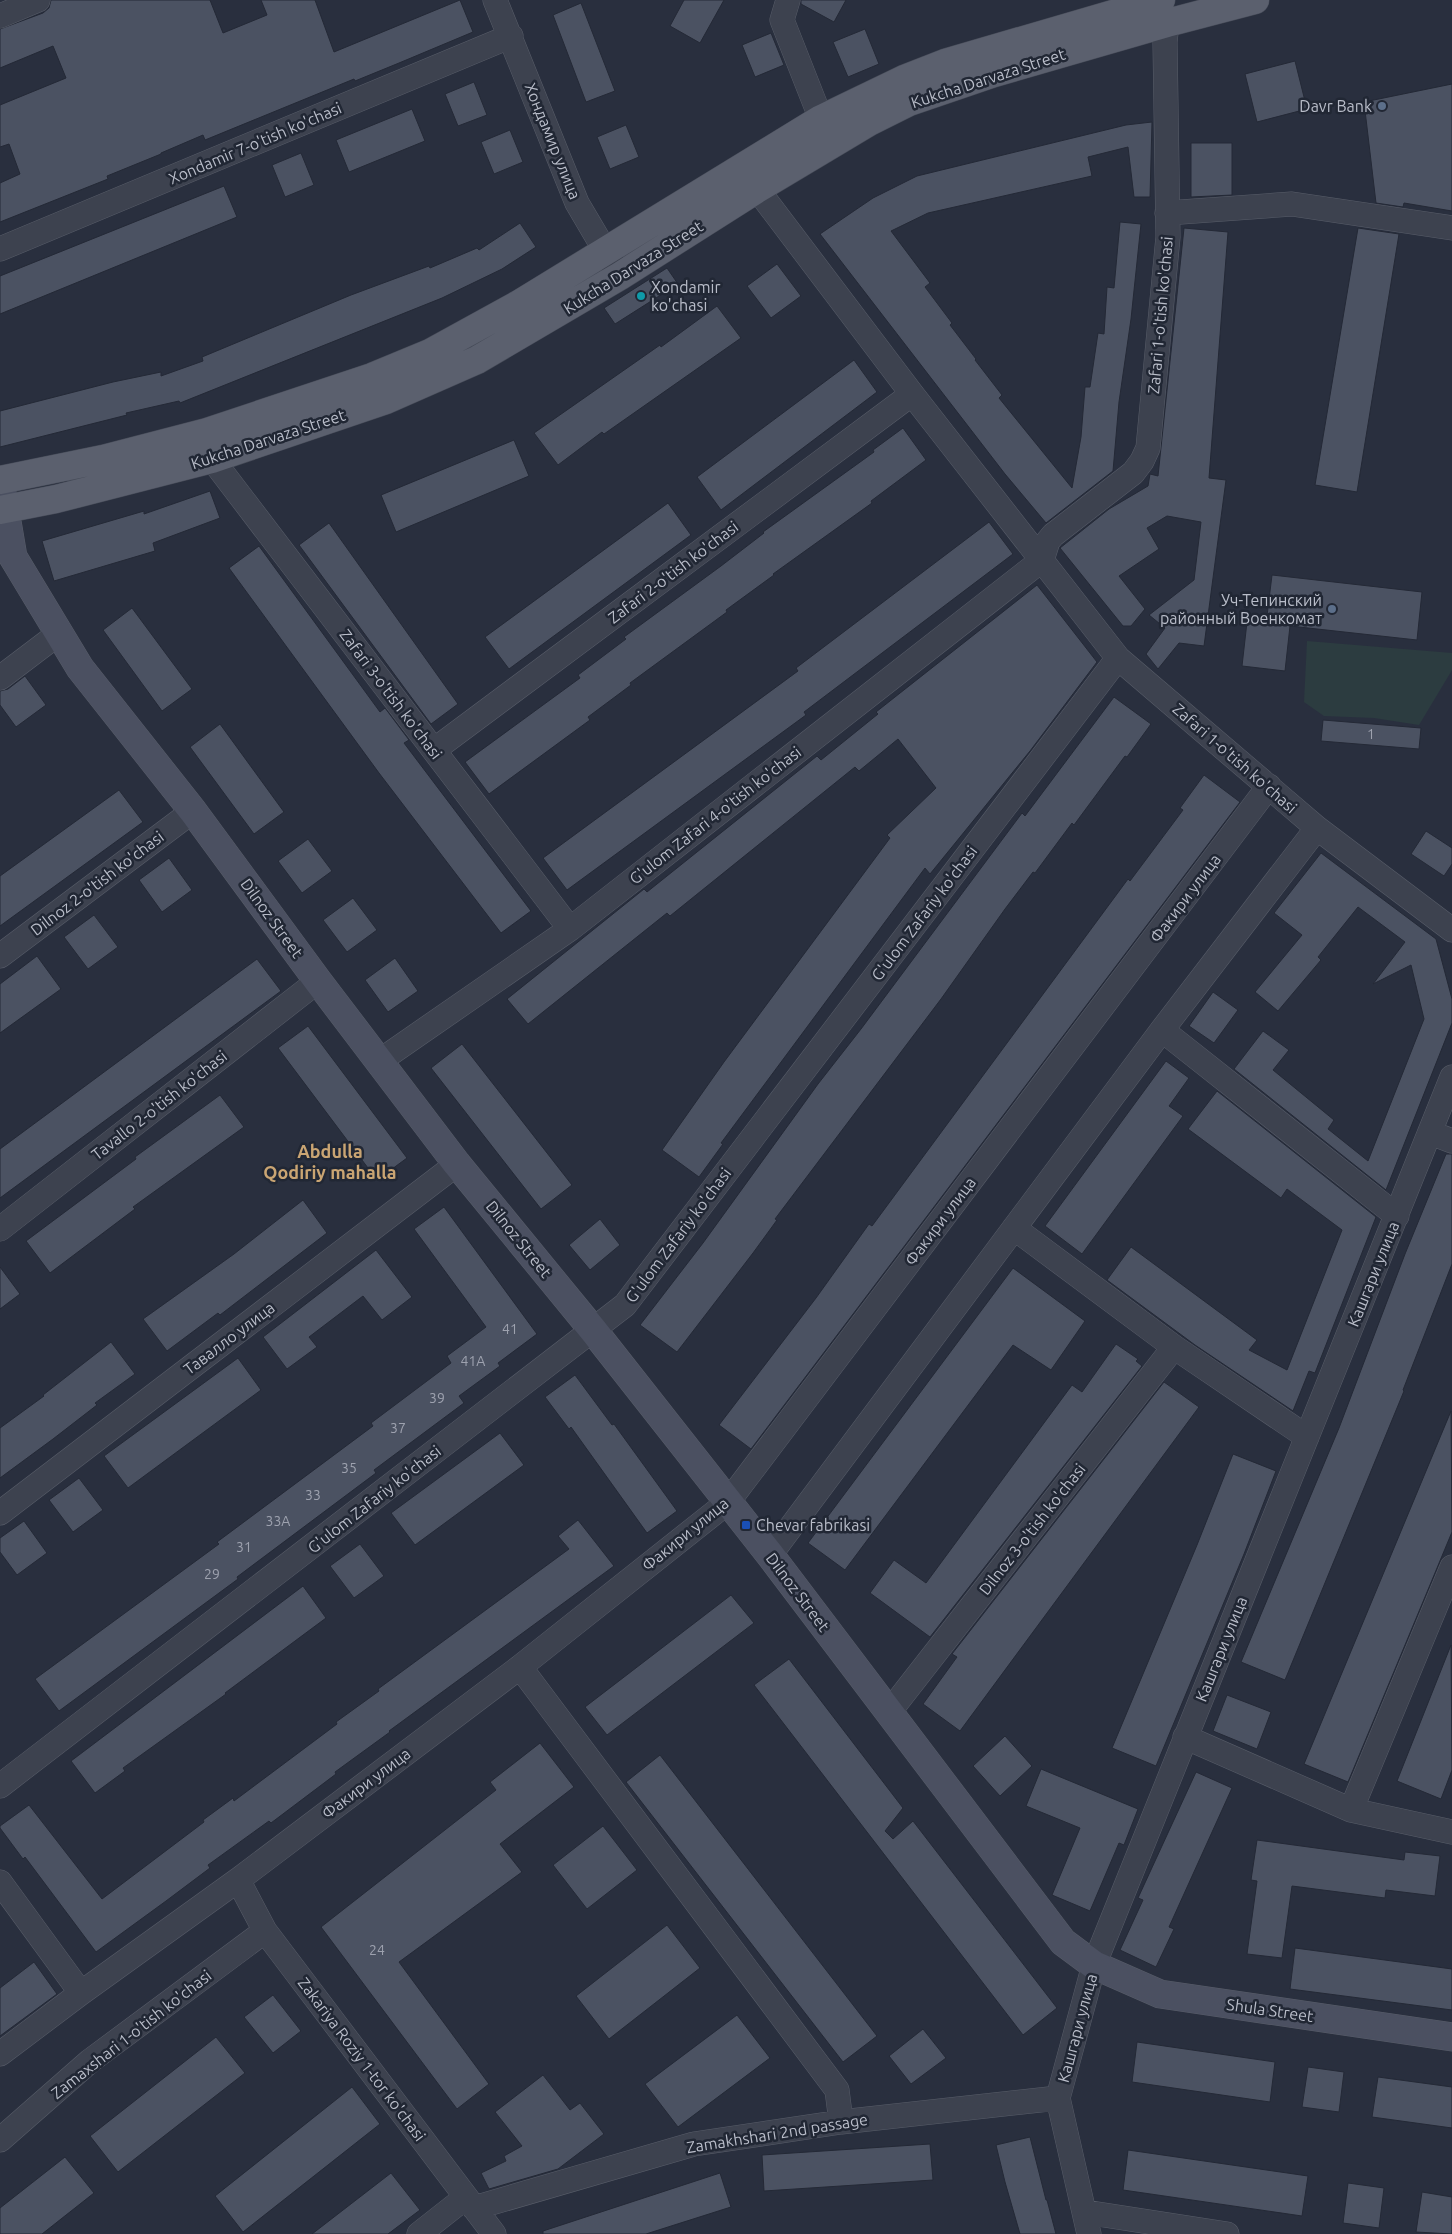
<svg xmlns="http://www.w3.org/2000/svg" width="1452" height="2234" font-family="Ubuntu,sans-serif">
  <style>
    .green { fill: #2c3c40 }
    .building { fill: #4b5262; stroke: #242936 }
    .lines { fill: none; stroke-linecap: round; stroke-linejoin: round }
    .street-casing { stroke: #585d69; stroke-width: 25 }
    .secondary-casing { stroke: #585d69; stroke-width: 29 }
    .primary-casing { stroke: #464b58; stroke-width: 29 }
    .street { stroke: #3d424f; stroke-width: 24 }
    .secondary { stroke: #4b5061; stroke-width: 28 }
    .primary { stroke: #5b606e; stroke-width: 28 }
    .service-dot { fill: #5c6f8a; stroke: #212734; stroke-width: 2 }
    .culture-dot { fill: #0f9aa8; stroke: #212734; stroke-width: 2 }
    .transit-dot { fill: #1a4fb4; stroke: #212734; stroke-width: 2 }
    .labels { text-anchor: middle; stroke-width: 5; stroke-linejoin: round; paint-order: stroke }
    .number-label { font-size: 14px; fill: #9ea2af }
    .street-label { font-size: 16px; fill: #b9bdc9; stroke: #212734 }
    .poi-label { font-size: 16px; fill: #b9bdc9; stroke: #212734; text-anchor: end }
    .neighbourhood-label { font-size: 18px; font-weight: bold; fill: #caa573; stroke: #212734 }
  </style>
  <rect width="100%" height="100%" fill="#292f3e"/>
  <path class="green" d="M1307,641L1452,653V670L1419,725L1374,718L1324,716L1304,702Z"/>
  <path class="building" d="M51,0H210L223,33L267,15L261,0H315L334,52L460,0L473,32L399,63L355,81L354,79L205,140L203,135L161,153V154L107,176L108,179L0,222V183L20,174L9,144L0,147V105L66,78L53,46L0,68V29L43,13L49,8Z
    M684,0H724L700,43L670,26Z
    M801,0H846L834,22L801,4Z
    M581,3L615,91L586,102L553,15Z
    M865,29L879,64L848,77L833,42Z
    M771,33L784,65L755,77L742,45Z
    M1295,61L1307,109L1257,122L1245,74Z
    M474,82L487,115L458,126L445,94Z
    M1452,84V211L1404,203L1403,207L1376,203L1364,102Z
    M412,109L425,141L349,172L336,140Z
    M1152,122L1150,197H1134L1128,147L1088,157L1092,176L928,213L891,231L930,283L925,287L952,323L950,325L976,359L975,360L1002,395L999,398L1072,488L1081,437L1085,387H1090L1098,333L1104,334L1107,287L1114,288L1120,222L1141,224L1131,319L1119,402L1113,471L1046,523L1005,474L820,234L873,198L917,176L1126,125Z
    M626,125L639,157L610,169L597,137Z
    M510,130L523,162L494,174L481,142Z
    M1191,143H1232V195L1191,197Z
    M301,153L314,185L285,197L272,165Z
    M224,186L237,217L0,314V276Z
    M520,223L536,247L502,269L442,298L180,403L179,401L126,413L127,415L0,447V411L113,382L161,372V376L203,361L202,357L351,295L429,266L430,268L477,248L479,250Z
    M1184,228L1228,232L1209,478L1226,480L1204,646L1179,643L1158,669L1146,654L1165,628L1149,615L1194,580L1201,522L1167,516L1147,528L1159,549L1119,576L1145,609L1131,626H1123L1060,548L1109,509L1148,486L1150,474L1158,476Z
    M1358,228L1399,234L1357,492L1315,485Z
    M777,264L801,296L771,318L747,286Z
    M667,268L678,284L615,324L604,308Z
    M717,306L741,338L604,434L602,432L558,465L534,433L660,345L661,347Z
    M854,360L877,392L721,510L697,477Z
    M903,428L926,460L871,501L872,503L773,574L774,575L726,610L727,612L630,683L631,685L588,717L590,720L489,794L465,762L580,678L578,675L626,639L624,637L721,566L764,533L763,532L874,452L873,450Z
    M514,440L529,476L396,532L381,495Z
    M210,491L220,518L153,543L155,551L54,581L42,541L144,511V514Z
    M668,503L691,535L509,669L485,637Z
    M989,522L1013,554L804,712L806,715L567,890L543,858L798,671L796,668Z
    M329,523L458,704L431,724L299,545Z
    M259,546L380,712L385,708L409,740L404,743L531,911L501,933L379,773L229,568Z
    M1272,575L1422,592L1417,640L1290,626L1285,671L1242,666L1247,622L1266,624Z
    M1037,585L1097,662L1030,751L930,874L925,868L721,1143L723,1144L699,1177L662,1150L724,1062L890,838L887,835L936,788L898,739L859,771L855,767L670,916L667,913L528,1024L507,999L644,889L647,892L817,756L821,760L878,714L876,712Z
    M132,608L192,689L162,711L103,630Z
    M25,676L46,705L16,727L0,705V691L8,689Z
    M1114,697L1151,724L1127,757L1125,756L1074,825L1072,823L1035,873L1033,872L1005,909L941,999L775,1219L777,1220L753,1253L677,1352L640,1325L703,1243L818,1084L861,1029L1022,813L1025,816Z
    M1323,720L1421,728L1419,749L1321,741Z
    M220,724L284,812L254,834L190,747Z
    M1204,775L1240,802L751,1449L719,1425L816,1298L869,1224L872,1226L1128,879L1130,881L1183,810L1180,808Z
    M119,790L143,822L0,926V876Z
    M1426,831L1452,848V864L1444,876L1411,854Z
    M308,839L332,871L302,893L278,861Z
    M1321,853L1436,939L1452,999V1023L1386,1190L1234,1069L1263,1031L1289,1050L1273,1070L1334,1120L1328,1129L1368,1161L1424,1019L1411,965L1373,984L1405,942L1358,907L1318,957L1321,960L1278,1011L1255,992L1302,935L1274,913Z
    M169,858L192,890L162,912L139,880Z
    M353,898L377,930L347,952L323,920Z
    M94,915L118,947L88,969L64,937Z
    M37,956L61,989L0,1033V984Z
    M395,958L418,991L388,1012L365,980Z
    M257,959L281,991L0,1198V1149Z
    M1213,992L1238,1010L1214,1043L1189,1026Z
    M308,1026L407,1158L377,1180L278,1048Z
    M462,1044L572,1185L541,1209L431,1068Z
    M1166,1061L1189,1078L1169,1106L1183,1116L1082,1254L1045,1226Z
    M1217,1091L1376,1217L1315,1373L1309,1371L1293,1411L1195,1345L1107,1280L1131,1247L1257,1340L1249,1350L1287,1370L1342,1230L1287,1189L1281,1198L1188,1129Z
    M220,1095L244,1127L133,1207L135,1209L50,1273L26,1241L136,1159L135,1157Z
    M1446,1154H1452V1264L1403,1390L1404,1391L1285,1680L1241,1662L1339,1428L1405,1254Z
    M303,1200L327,1233L220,1315L218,1313L167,1351L143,1319L234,1254Z
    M444,1207L537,1334L498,1363L500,1366L459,1396L464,1403L374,1470L376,1473L237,1577L238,1579L59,1711L35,1679L219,1544L217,1542L373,1426L371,1423L451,1363L447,1356L486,1327L414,1229Z
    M600,1219L620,1245L590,1270L569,1245Z
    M376,1250L412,1297L382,1320L363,1296L309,1337L317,1347L287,1369L263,1337Z
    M0,1267L20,1294L0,1309Z
    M1013,1268L1085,1321L1051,1370L1013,1345L845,1570L808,1543Z
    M111,1342L135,1374L95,1403L97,1405L53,1439L0,1478V1428L44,1396L43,1395Z
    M1116,1344L1138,1359L1136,1361L1142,1366L930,1637L870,1593L894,1560L926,1583L1072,1385L1082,1392Z
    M238,1358L261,1390L128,1488L104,1456Z
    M575,1375L612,1425L614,1424L677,1511L647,1533L571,1427L569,1429L545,1397Z
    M1164,1382L1199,1407L960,1731L923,1704L957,1657L952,1654Z
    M1451,1411L1452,1532L1348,1782L1304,1764Z
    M500,1433L524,1465L415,1545L391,1513Z
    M1233,1454L1276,1471L1244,1554L1156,1766L1112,1748L1197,1545Z
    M79,1478L103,1510L73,1532L49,1500Z
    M578,1520L614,1566L389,1731L390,1732L335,1772L336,1774L271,1823L269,1821L208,1865L210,1868L166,1901L96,1952L25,1857L23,1859L0,1828V1826L29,1805L102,1899L204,1822L203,1820L233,1798L234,1801L337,1724L336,1722L379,1691L378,1689L569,1549L558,1536Z
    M24,1521L47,1553L17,1575L0,1552V1538Z
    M360,1544L384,1576L354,1598L330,1566Z
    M303,1586L326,1618L225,1693L226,1694L123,1768L125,1771L95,1793L71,1761Z
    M731,1595L754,1623L607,1735L585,1707Z
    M1451,1645L1452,1770L1441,1799L1397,1781Z
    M789,1659L903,1808L885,1831L893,1839L913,1821L1057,2008L1023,2035L754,1685Z
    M1227,1695L1271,1712L1257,1749L1213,1731Z
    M1005,1736L1032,1766L1000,1796L973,1766Z
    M540,1743L574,1787L500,1844L522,1872L399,1962L489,2084L457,2109L321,1927L496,1790L490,1782Z
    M660,1755L877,2036L843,2062L626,1782Z
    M1041,1769L1138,1809L1124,1845L1119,1843L1090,1911L1052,1895L1080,1828L1026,1806Z
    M1196,1772L1232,1788L1169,1927L1174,1929L1156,1967L1120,1950L1143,1900L1138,1898Z
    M603,1826L637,1870L587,1909L553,1865Z
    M1257,1840L1404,1860L1405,1852L1440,1856L1435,1896L1386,1890L1385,1898L1292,1886L1282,1958L1247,1954L1257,1881L1251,1880Z
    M667,1925L700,1968L609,2039L576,1996Z
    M1295,1948L1452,1969V2010L1290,1989Z
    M34,1962L57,1994L0,2036V1988Z
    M273,1995L301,2031L273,2053L244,2017Z
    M737,2015L770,2058L678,2127L645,2084Z
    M923,2029L946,2058L911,2084L889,2056Z
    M216,2037L245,2073L118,2172L90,2136Z
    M1137,2042L1275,2062L1270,2102L1132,2082Z
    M1308,2067L1344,2072L1339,2112L1302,2107Z
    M543,2075L570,2110L580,2103L604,2134L558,2169L489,2189L481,2173L506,2161L504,2156L522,2146L495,2112Z
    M1378,2077L1452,2087V2128L1372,2117Z
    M352,2087L380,2124L243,2232L215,2196Z
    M1030,2137L1046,2200H1047L1056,2234H1020L1005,2182L996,2145Z
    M930,2144L933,2180L764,2191L762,2155Z
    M1128,2150L1308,2176L1302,2216L1123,2190Z
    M65,2157L94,2193L42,2234H0V2208Z
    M391,2173L420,2210L388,2234H312Z
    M720,2173L731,2207L646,2234H543V2231Z
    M1348,2183L1384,2188L1379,2228L1343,2223Z
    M1422,2192L1452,2197V2234L1416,2232Z"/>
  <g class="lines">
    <defs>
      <path id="street" d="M495,0L577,203L620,276
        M788,0L782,20L821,119
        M0,16L38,0
        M757,189L912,394L1118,658L1317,828L1452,930
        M1167,213L1292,204L1452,228
        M0,249L511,36
        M212,459L570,929
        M0,678L58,634
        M434,750L912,394
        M0,956L193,811
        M1162,1030L1397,1216
        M381,1060L570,929L1042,560L1048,541L1053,535L1133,473L1142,461L1148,448L1168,237L1165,42L1167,23
        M1431,1133L1452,1141
        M1014,1228L1174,1347L1307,1437
        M0,1229L318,981
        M0,1513L457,1164
        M770,1555L1162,1030L1317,828
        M520,1667L837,2090L841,2122
        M890,1711L1174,1347
        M1185,1737L1351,1810L1452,1832
        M0,1786L625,1305L1118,658
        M1351,1810L1452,1567
        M238,1880L265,1931L494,2234
        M0,1882L81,1993
        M0,2054L81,1993L238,1880L520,1667L728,1502L1269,786
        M0,2140L90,2061L265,1931
        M474,2208L694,2144L841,2122L1058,2098
        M1085,2212L1227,2234
        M419,2234L466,2197
        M1089,2234L1058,2098L1094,1965L1452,1077"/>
      <path id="secondary" d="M0,480L13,557L80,668L193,811L318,981L457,1164L593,1330L770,1555L1063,1942L1094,1965L1160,1994L1452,2037"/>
      <path id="primary" d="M0,480L103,459L207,432L372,377L430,353L519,304L821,119L904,79L945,63L1161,0
        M0,510L56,499L212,459L386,400L477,360L620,276L757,189L869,122L909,102L994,73L1167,23L1255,0"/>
    </defs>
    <use href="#street" class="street-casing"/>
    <use href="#secondary" class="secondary-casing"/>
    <use href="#primary" class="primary-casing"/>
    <use href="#street" class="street"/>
    <use href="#secondary" class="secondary"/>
    <use href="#primary" class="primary"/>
  </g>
  <g class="service-dot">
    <circle cx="1382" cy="106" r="5"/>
    <circle cx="1332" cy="609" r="5"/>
  </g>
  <circle class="culture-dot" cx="641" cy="296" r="5"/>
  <rect class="transit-dot" x="741" y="1520" width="10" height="10" rx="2.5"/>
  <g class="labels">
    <g class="number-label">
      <text x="1371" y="739">1</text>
      <text x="510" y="1334">41</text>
      <text x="473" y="1366">41A</text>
      <text x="437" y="1403">39</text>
      <text x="398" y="1433">37</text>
      <text x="349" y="1473">35</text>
      <text x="313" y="1500">33</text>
      <text x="278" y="1526">33A</text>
      <text x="244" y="1552">31</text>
      <text x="212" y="1579">29</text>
      <text x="377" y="1955">24</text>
    </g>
    <g class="street-label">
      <text transform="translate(988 78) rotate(-18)" y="6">Kukcha Darvaza Street</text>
      <text transform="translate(553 141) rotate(68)" y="6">Хондамир улица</text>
      <text transform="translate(255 143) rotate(-23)" y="6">Xondamir 7-o'tish ko'chasi</text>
      <text transform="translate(633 267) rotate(-32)" y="6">Kukcha Darvaza Street</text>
      <text transform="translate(1160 315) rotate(-85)" y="6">Zafari 1-o'tish ko'chasi</text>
      <text transform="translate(268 439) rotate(-18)" y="6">Kukcha Darvaza Street</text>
      <text transform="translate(673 572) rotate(-37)" y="6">Zafari 2-o'tish ko'chasi</text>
      <text transform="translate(391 694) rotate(53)" y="6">Zafari 3-o'tish ko'chasi</text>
      <text transform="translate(1235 758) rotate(41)" y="6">Zafari 1-o'tish ko'chasi</text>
      <text transform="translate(715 815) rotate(-38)" y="6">G'ulom Zafari 4-o'tish ko'chasi</text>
      <text transform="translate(97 883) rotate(-37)" y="6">Dilnoz 2-o'tish ko'chasi</text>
      <text transform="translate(1185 898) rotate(-53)" y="6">Факири улица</text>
      <text transform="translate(924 913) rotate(-53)" y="6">G'ulom Zafariy ko'chasi</text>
      <text transform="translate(272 918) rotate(54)" y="6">Dilnoz Street</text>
      <text transform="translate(159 1105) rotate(-38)" y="6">Tavallo 2-o'tish ko'chasi</text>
      <text transform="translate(940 1221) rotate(-53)" y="6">Факири улица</text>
      <text transform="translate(678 1235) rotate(-53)" y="6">G'ulom Zafariy ko'chasi</text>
      <text transform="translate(519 1239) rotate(51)" y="6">Dilnoz Street</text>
      <text transform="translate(1373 1274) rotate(-68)" y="6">Кашгари улица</text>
      <text transform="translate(229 1338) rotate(-37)" y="6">Тавалло улица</text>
      <text transform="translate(374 1499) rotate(-38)" y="6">G'ulom Zafariy ko'chasi</text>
      <text transform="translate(1032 1529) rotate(-52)" y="6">Dilnoz 3-o'tish ko'chasi</text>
      <text transform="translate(685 1534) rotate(-39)" y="6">Факири улица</text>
      <text transform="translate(798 1592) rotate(53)" y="6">Dilnoz Street</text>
      <text transform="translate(1221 1649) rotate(-68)" y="6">Кашгари улица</text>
      <text transform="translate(366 1783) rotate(-37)" y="6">Факири улица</text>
      <text transform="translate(1270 2010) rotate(8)" y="6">Shula Street</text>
      <text transform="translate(1077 2028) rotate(-75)" y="6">Кашгари улица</text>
      <text transform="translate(131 2034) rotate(-38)" y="6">Zamaxshari 1-o'tish ko'chasi</text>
      <text transform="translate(362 2059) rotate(53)" y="6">Zakariya Roziy 1-tor ko'chasi</text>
      <text transform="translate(777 2133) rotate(-9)" y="6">Zamakhshari 2nd passage</text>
    </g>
    <g class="poi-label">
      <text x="1372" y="112">Davr Bank</text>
      <text x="651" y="293" text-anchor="start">Xondamir<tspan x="651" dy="18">ko'chasi</tspan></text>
      <text x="1322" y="606">Уч-Тепинский<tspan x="1322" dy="18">районный Военкомат</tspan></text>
      <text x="756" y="1531" text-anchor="start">Chevar fabrikasi</text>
    </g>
    <g class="neighbourhood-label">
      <text x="330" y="1158">Abdulla<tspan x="330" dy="21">Qodiriy mahalla</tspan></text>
    </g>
  </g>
</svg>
